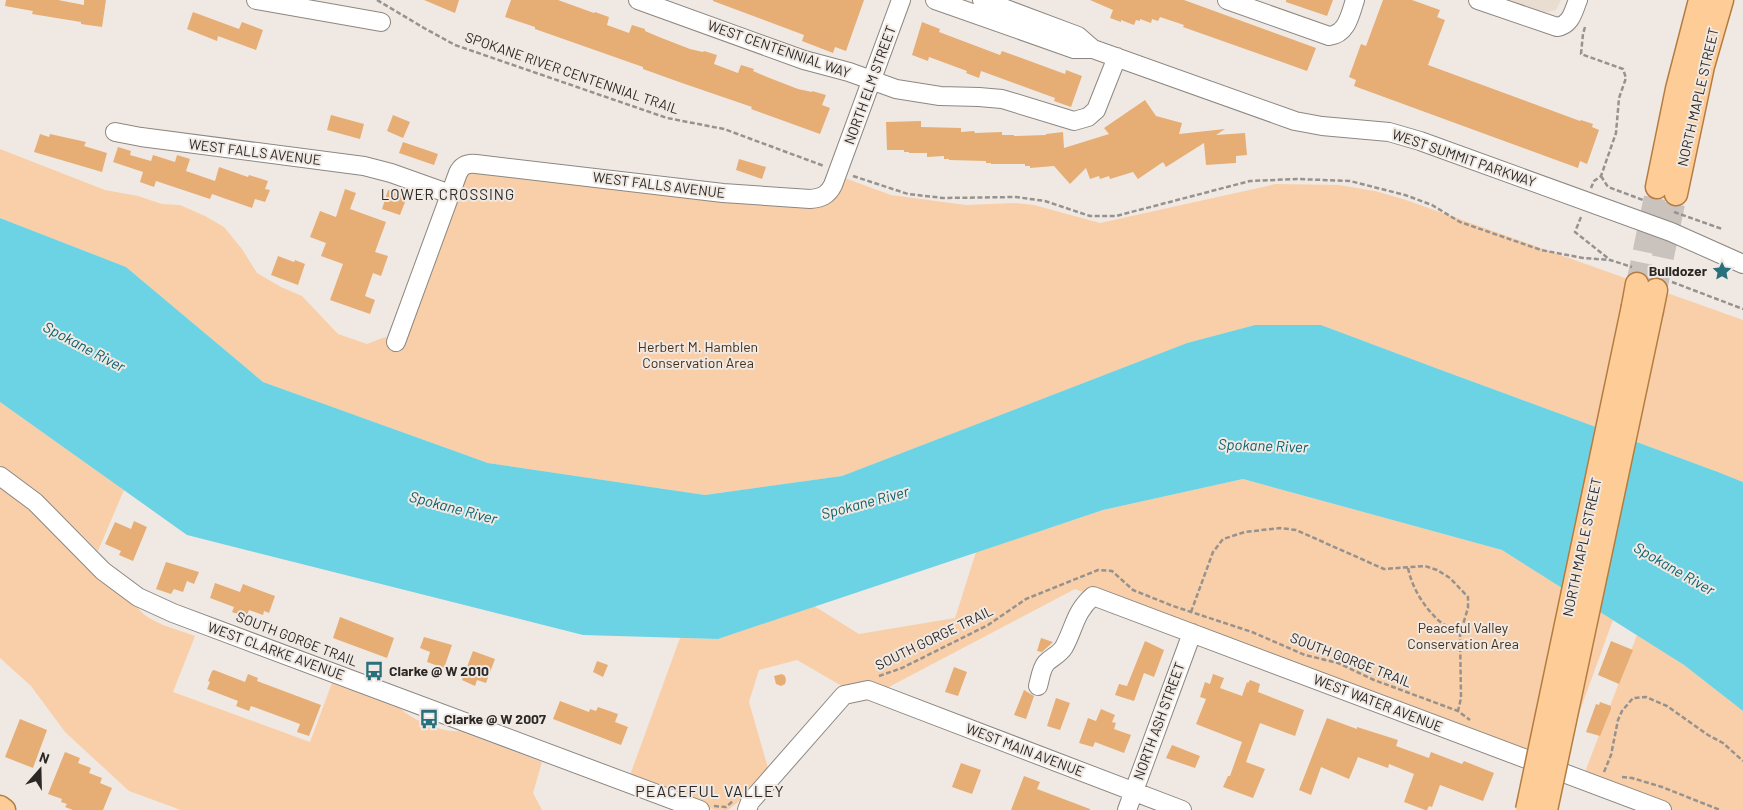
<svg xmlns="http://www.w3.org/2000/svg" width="1743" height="810" font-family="Barlow,sans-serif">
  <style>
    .built { fill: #e9dcd0 }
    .green { fill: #f8cfa8 }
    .water { fill: #6cd3e4 }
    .building { fill: #e6ad75 }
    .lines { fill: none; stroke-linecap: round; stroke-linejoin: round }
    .major-tunnel { stroke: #c9c2bd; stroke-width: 22; stroke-dasharray: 22 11; stroke-linecap: butt }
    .minor-casing { stroke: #8d8781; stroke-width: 20 }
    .major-casing { stroke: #b47c41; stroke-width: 25 }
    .path { stroke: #97928e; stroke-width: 2.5; stroke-dasharray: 5 2.5; stroke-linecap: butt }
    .minor { stroke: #fff; stroke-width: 18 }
    .major { stroke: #fecc96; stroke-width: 22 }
    .major-bridge-casing { stroke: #b47c41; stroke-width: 25; stroke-linecap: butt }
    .major-bridge { stroke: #fecc96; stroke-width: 22 }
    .labels { text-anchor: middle; stroke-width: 4; stroke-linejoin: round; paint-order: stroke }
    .street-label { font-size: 14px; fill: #2b2826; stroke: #f0e9e3 }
    .poi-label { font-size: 14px; font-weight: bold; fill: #2b2826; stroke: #f0e9e3; text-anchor: start }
    .park-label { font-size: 14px; fill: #472f16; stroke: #f0e9e3 }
    .neighbourhood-label { font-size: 15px; letter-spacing: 1px; fill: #2b2826; stroke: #f0e9e3 }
    .water-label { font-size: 15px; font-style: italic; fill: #07626f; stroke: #f0e9e3 }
    .quarter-label { font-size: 16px; letter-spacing: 1px; fill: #2b2826; stroke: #f0e9e3 }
  </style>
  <rect width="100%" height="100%" fill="#f0e9e3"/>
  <path class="built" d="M1509,0H1561L1556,10L1544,13Z"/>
  <path class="green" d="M0,149L105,190L138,196L162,204L180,205L205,216L224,227L242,249L257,273L281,287L302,296L338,334L367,344L385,337L404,344L468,169L808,204L842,177L891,195L966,205L1015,203L1034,205L1100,223L1276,184L1339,185L1375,191L1406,200L1743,320V482L1718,472L1433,367L1321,325H1255L1187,343L842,476L705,495L488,463L263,382L126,267L0,218Z
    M0,402L124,490L98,551L39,493L0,465Z
    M1243,479L1502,550L1613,620L1558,771L1075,589L887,688L847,689L797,660L759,670L749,702L768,768L737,803L728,810H715L629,778L680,638L718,639L814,606L859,634L955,618L976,552L1103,510Z
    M0,488L32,510L136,605C146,623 177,629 195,636L173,692L310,742L332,683L401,709C412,720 444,733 459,731L542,762L533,793L542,810H181L129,791L65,732L31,686L0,658Z
    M1637,635L1684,665L1743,711V810H1662L1582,780Z"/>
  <path class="water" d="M0,218L126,267L263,382L488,463L705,495L842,476L1187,343L1255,325H1321L1433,367L1718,472L1743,482V711L1684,665L1502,550L1243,479L1103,510L718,639L583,635L187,535L0,402Z"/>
  <path class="building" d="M6,0H58L84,5V0H106L102,27L81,24V22L32,14L33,11L5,6Z
    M424,0H459L455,13Z
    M511,0H558L594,13L595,12L609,17L607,25L629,33L632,25L645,29V31L659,37L690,49L703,52L704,51L717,55L714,64L738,73L741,65L754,69L753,71L767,77L798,89L812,92V91L826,95L822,105L830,108L820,134L751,109L752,107L682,83L643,69V67L535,29V27L505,17Z
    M713,0H864L846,51L835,47L833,53L802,41L804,35L713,1Z
    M1090,0H1184L1316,48L1307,71L1183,27L1184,25L1160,17L1158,21L1152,19L1151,23L1140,19V21L1136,20L1134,25L1121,20V22L1110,18L1113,10Z
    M1286,0H1333L1327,16L1286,2Z
    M1383,0H1412L1440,10L1437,17L1445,20L1428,65L1580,121L1581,120L1593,124L1592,127L1599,130L1587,164L1580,161L1578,168L1354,86L1356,80L1349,77L1361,44L1366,46Z
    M193,12L239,29L242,22L263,30L256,50L218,36L217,41L187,29Z
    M922,22L940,29L939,32L1000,55L1002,51L1065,74L1066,70L1082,76L1071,107L1054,101L1055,98L981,71L979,78L966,73L967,71L929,57L928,61L912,55Z
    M1145,100L1156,116L1182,123L1179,134L1225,129L1216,135L1245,133L1247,155L1236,156V163L1206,165L1204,143L1166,167L1163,162L1138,179L1133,172L1110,179L1109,176L1100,179L1099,176L1090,179L1086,168L1070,184L1054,166L1030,168V166H1025V164H991V163H986V161L949,160V159H944V156L927,157V153H909V152H904V150H887L886,122L921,121V127L961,128V132L974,131L975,133L1002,132V135H1014V136L1046,135V134L1063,132L1064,148L1109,134L1104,128Z
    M331,115L364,124L360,139L327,130Z
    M393,115L410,122L403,138L387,131Z
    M40,134L49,137L50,134L86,142L84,146L107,153L102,172L34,152Z
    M403,142L438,154L434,165L399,153Z
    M118,147L131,151L130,155L151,161L153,155L175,162L177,155L190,159L186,171L215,181L219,167L248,177L249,175L268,181L265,189L270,190L265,202L255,199L252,208L212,194L210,199L156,181L154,187L140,182L143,172L113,162Z
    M739,159L766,167L762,179L736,170Z
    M345,189L356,193L350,209L386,222L375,252L388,256L381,276L373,273L365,296L375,300L370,314L330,300L343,264L321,256L326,243L310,237L320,211L336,217Z
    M388,190L407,197L400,215L382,209Z
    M278,256L294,262L295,260L305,264L298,285L271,275Z
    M134,521L147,527L133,561L119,555L121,551L105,544L115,522L131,529Z
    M166,562L199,572L194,584L187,581L183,592L174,589L171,594L156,589Z
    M215,583L240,592L243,584L275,596L269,613L264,611L263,615L249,610L246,617L232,612L234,607L210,598Z
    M340,617L394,638L387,658L333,638Z
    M424,637L452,645L444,668L427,662L430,652L420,648Z
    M1041,638L1053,642L1042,652L1037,651Z
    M1145,641L1164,650L1154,677L1144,673L1134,701L1115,695L1119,684L1127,686Z
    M1611,641L1633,650L1619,684L1598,675Z
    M473,651L495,659L486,683L477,680L475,686L462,680Z
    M597,661L608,665L603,677L593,672Z
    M954,667L967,672L958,696L945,692Z
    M214,670L245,682L248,674L258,678L257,681L321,705L309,736L297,732L300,724L251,706L249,711L236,706L238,701L207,689L210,682L208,681L212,671Z
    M782,674L785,676L786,680L785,684L781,686L776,684L774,676Z
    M1213,674L1224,678L1220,688L1242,696L1247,682L1248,683L1250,680L1260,684L1258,692L1304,710L1295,736L1260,723L1246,762L1265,769L1253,798L1223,787L1228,776H1230L1242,742L1196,724L1206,699L1200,697L1205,682L1210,684Z
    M1024,690L1034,696L1026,719L1014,715Z
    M1056,698L1070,703L1060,730L1047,726Z
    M560,701L589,712L590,709L596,711L598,707L618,714L615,722L628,727L621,745L553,719Z
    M1600,702L1611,706V709L1600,736L1586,732L1596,704L1599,705Z
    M1101,709L1115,715L1112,722L1116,723L1114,729L1131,735L1124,753L1095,742L1093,747L1079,743L1088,718L1096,721Z
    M1327,718L1357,729V727L1398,740L1396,746L1429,758L1431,752L1462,764L1464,761L1494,773L1483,801L1440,785L1432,807L1429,806L1427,810H1425L1404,802L1414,774L1389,764L1388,768L1358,757L1349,779L1321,767L1311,795L1299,790Z
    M20,719L47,730L33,768L5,757Z
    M1172,745L1200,756L1195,768L1166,758Z
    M65,752L80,758L78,763L91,768L89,773L102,778L100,783L112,788L103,810H73L65,807L67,804L61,802L62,799L48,794Z
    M961,763L981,770L972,794L952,787Z
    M1024,776L1040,782L1037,789L1090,809V810H1011Z"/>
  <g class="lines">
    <path class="major-tunnel" d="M1637,284L1657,187
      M1656,290L1676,194"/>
    <defs>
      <path id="minor" d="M256,0L381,22
        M638,0L804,60L849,72L896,89L940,96L979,97L1002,99L1074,121L1088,117L1096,110L1117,57
        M935,0L1074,49H1093
        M982,0L1078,36L1093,49L1295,121L1322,126L1389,132L1420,141L1671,232L1743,264
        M1227,0L1329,36C1347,34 1350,15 1355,0
        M1478,0L1557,27C1571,25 1573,12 1578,0
        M115,132L141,137L364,166L391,173L450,194
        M396,342L458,173C462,165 467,163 476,164L723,193L810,199C822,198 828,195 833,185L901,0
        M0,476L35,502L103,571L138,597L173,613L700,810
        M1038,686C1040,679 1041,669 1046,663C1052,657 1059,655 1064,647C1075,627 1074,613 1093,596L1662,810
        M747,810L750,802L844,695L868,690L1182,810
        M1127,810L1192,633"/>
      <path id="major" d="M1657,187L1677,89L1700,0
        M1676,194L1703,66L1722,0
        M1633,306L1637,284
        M1652,310L1656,290
        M0,807L4,810"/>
    </defs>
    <use href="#minor" class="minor-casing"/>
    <use href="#major" class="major-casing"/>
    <path class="path" d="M377,0L424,28L455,45L667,118L724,129L824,166
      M1585,27L1583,34L1581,54L1623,69L1626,78L1619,98L1616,133L1601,176L1594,181L1591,188
      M853,176L908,194L943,198L1016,197L1045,201L1090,216H1116L1250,181L1297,179L1350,181L1405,195L1432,205L1460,222L1541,250L1583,258L1610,260L1632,267
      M1601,176L1608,187L1643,200
      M1674,212L1722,229
      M1581,217L1575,232L1609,259
      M1672,282L1743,309
      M1408,568C1412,587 1422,604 1437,619C1443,625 1453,629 1460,634
      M1191,612L1213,552L1223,539L1245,532L1280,528L1296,530L1384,569L1425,566L1437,570L1450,578L1468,597V608L1460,634L1461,698L1458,711
      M879,676L902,668L988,625L1026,599L1098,570L1112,571L1133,590L1173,606L1252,632L1305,655L1338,663L1374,680L1458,711L1470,720
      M1604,772L1611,755L1618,720L1622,711L1633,698L1646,697L1667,706L1708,735L1723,743L1743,761
      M1622,777L1632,778L1662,787L1720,810
      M714,806L726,807L733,801"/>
    <use href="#minor" class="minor"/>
    <use href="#major" class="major"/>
    <defs>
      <path id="major-bridge" d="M1527,810L1633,306
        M1546,810L1652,310"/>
    </defs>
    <use href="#major-bridge" class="major-bridge-casing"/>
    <use href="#major-bridge" class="major-bridge"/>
  </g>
  <defs>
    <symbol id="sight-bare" viewBox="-9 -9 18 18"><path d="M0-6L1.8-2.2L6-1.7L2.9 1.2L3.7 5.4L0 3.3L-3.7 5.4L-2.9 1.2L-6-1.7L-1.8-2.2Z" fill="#28707b" stroke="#f0e9e3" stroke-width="2.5" paint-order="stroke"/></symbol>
    <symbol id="bus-bare" viewBox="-9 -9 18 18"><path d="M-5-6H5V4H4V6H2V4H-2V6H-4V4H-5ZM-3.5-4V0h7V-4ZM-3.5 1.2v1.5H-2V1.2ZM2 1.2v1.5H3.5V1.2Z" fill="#28707b" stroke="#f0e9e3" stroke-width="2.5" paint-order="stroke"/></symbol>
  </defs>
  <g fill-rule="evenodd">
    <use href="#sight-bare" x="1708" y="257" width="28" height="28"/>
    <use href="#bus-bare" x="360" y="657" width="28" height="28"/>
    <use href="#bus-bare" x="415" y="705" width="28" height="28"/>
  </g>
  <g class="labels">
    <g class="street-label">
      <text transform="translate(779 49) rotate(19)" y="5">WEST CENTENNIAL WAY</text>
      <text transform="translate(572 73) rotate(19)" y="5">SPOKANE RIVER CENTENNIAL TRAIL</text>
      <text transform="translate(870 85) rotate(-70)" y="5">NORTH ELM STREET</text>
      <text transform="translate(1698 97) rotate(-77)" y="5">NORTH MAPLE STREET</text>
      <text transform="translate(255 152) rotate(7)" y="5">WEST FALLS AVENUE</text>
      <text transform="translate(1464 158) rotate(19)" y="5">WEST SUMMIT PARKWAY</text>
      <text transform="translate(659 185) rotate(7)" y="5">WEST FALLS AVENUE</text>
      <text transform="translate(1582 547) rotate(-78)" y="5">NORTH MAPLE STREET</text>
      <text transform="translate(934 638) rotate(-26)" y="5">SOUTH GORGE TRAIL</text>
      <text transform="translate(297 639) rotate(21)" y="5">SOUTH GORGE TRAIL</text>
      <text transform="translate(276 651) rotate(20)" y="5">WEST CLARKE AVENUE</text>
      <text transform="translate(1351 660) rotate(21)" y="5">SOUTH GORGE TRAIL</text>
      <text transform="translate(1378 703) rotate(21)" y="5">WEST WATER AVENUE</text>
      <text transform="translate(1159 721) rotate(-70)" y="5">NORTH ASH STREET</text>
      <text transform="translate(1025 750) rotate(21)" y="5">WEST MAIN AVENUE</text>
    </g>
    <g class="poi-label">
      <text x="1707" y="276" text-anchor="end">Bulldozer</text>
      <text x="389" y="676">Clarke @ W 2010</text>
      <text x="444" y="724">Clarke @ W 2007</text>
    </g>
    <g class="park-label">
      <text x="698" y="352">Herbert M. Hamblen<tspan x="698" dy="16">Conservation Area</tspan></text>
      <text x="1463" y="633">Peaceful Valley<tspan x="1463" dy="16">Conservation Area</tspan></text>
    </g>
    <g class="neighbourhood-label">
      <text x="448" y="200">LOWER CROSSING</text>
    </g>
    <g class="water-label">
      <text transform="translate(84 347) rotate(28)" y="5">Spokane River</text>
      <text transform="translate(1263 446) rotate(2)" y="5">Spokane River</text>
      <text transform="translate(865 503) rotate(-15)" y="5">Spokane River</text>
      <text transform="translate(453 508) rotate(15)" y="5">Spokane River</text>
      <text transform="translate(1674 569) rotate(30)" y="5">Spokane River</text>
    </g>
    <g class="quarter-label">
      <text x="710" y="797">PEACEFUL VALLEY</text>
    </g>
  </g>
  <g transform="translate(40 770) rotate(20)" stroke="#f0e9e3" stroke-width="4" paint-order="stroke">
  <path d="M0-4L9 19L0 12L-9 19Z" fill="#2b2826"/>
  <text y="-8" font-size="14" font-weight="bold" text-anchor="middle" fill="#2b2826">N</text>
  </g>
</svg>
